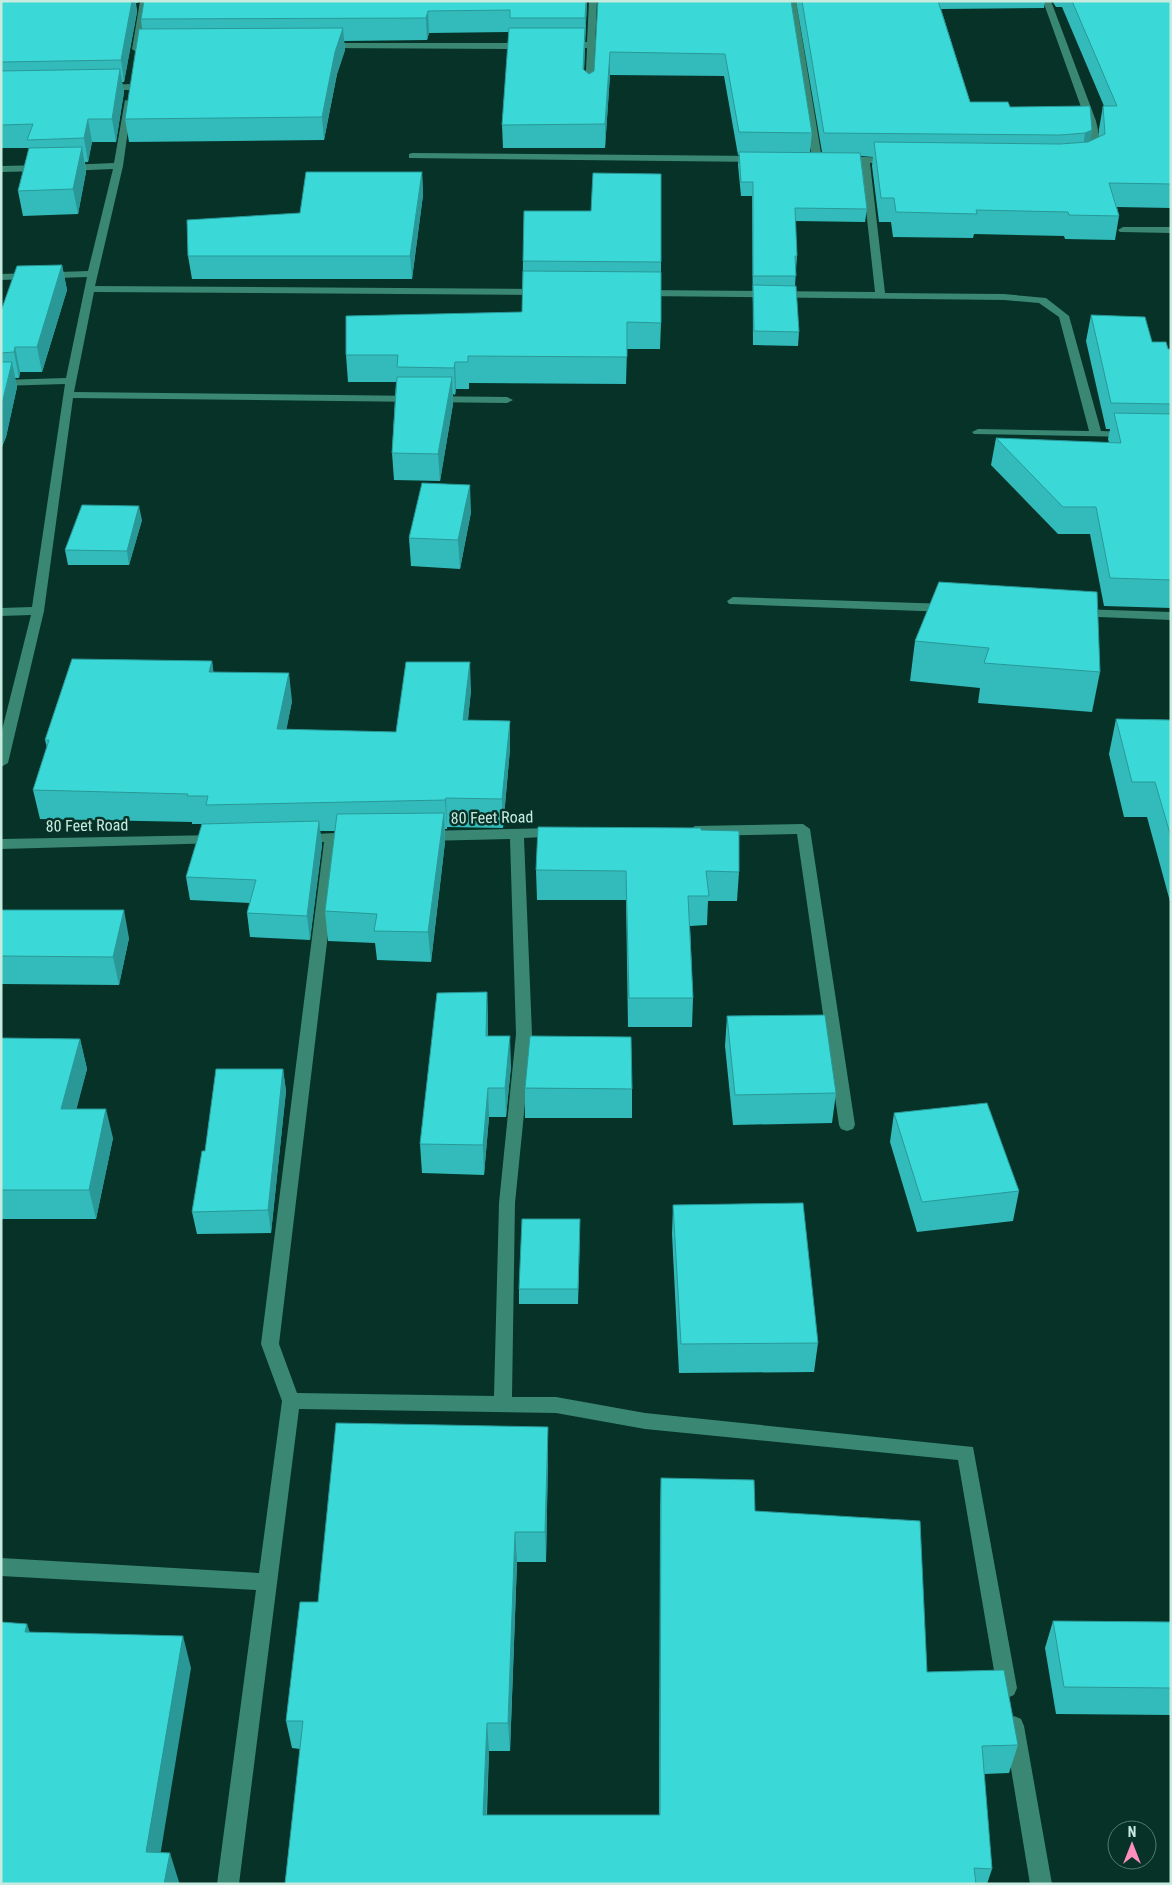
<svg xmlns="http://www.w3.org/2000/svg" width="1172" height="1885" font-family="'Roboto Condensed',sans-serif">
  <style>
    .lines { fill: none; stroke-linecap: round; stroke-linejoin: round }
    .minor { fill: #3a8773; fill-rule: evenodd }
    .wall { fill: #32bbba }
    .shaded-wall { fill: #299897 }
    .building { fill: #3ad9d8; stroke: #299897 }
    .labels { text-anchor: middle; stroke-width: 5; stroke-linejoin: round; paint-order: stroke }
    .street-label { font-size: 16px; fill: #c7ebdf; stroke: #063228 }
  </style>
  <rect width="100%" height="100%" fill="#063228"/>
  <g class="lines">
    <path class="minor" d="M140,1H148L140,49L136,52L132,49Z
      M589,1H597L593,92L589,95L585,92L587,48H566L562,45L566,42H587Z
      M788,1H796L822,159L817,162L812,159Z
      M1043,1H1051L1096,121L1103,152L1097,159L1089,157L1093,152L1086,121Z
      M326,43H528L532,46L528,49L323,48V44Z
      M103,85L131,84L135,87L131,90H100V86Z
      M125,100L132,102L123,166L95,286L542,289L547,292L542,295L94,292L74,392L507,397L513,400L507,403L73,398L44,611L8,763L1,767V734L31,615L1,616V608L32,607L65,384L1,386V380L66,378L87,277L1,280V274L88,271L113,169L67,171L62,168L67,165L114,163Z
      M412,153L759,156L764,159L759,162L409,158V154Z
      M865,157L892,158L897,161L892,164L870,163L885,293L1004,294L1046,298L1069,316L1101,431L1129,432L1135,435L1133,437L974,434L972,432L978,429L1089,431L1059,317L1039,303L1004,300L642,296L637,293L642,290L875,292L861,163H842L837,160L842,157Z
      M1,166L44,165L49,168L44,171L1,172Z
      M1123,227H1171V233L1120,232L1118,230Z
      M733,597L949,604L955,608L949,612L729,604L727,601Z
      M1079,609L1171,612V620L1075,616L1073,613L1075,610Z
      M803,824L810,829L855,1125L853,1129L847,1131L841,1129L839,1125L797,834L695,836L688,831L695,826Z
      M557,828L564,833L562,836L524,838L532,1034L515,1203L512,1397H556L645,1413L973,1447L1017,1688L1014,1695L1007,1698L1000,1695L997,1688L958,1460L645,1429L556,1413L299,1409L239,1884H217L256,1590L1,1576V1558L259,1573L282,1401L261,1344L324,842L300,843L293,838L295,835L355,832L362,837L355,842H339L279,1344L297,1393L494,1396L499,1203L516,1034L510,839L425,841L418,836L425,831Z
      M217,835L224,840L222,843L1,849V839Z
      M1014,1716L1021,1719L1024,1726L1052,1884H1030L1004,1726L1007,1719Z"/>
  </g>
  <path class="wall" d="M1,1H138V3H136L137,12L124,82H122L124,92L116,142H92L88,162H85L86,172L78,214L23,216L18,191L29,148H1Z
    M144,1H587L584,70L589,74L594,71L598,1H791L812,133L810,152H822L796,1H1045L1044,8L941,9L970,102L1010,107L1092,130L1090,141L1099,137V129L1103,106H1104L1062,7H1056L1052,1H1171V208L1117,207L1119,216L1115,240L1065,239L1064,236L974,234L973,238L893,237L891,222H879L872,166L873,157L861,156L867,209L865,222L795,221L797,256L796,270L795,286L799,332L798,346L753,345L752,196H741L738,165L739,155H738L724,76L610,75L605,148H503L502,125L509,32L429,33L427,40L344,41L345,50L337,74L324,140L129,142L125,119L142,29L141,19Z
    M422,172L423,195L412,279H192L188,256L300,213Z
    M661,174V323L660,349H627L626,384L469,383V389H456L455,395L453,394V404L440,481L394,480L392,453L396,382H348L346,355L522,312L523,261L591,211Z
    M62,265L67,290L42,372H20L19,378H15L17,387L6,437L1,449V311Z
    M1091,315L1168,349H1171V608L1104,606L1090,534H1058L991,465L996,438L1109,443L1108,439L1110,429H1106L1086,341Z
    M471,512L460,569L411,566L409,538Z
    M142,520L129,565H68L65,550Z
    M939,582L1100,672L1092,712L978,703L980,688L910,681L915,641Z
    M212,661L213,672L292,701L286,730L396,732L471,690L468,720L510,721V749L503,828L447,827V829H445V842L431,962L377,960L375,943L328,941L325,911L335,831H320L322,845L310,940L250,937L247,913L250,903L190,900L186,877L202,824H192V822L40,819L33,790L47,748L45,740Z
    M1116,719L1171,720V905L1147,817H1124L1109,754Z
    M701,830L739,872L737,901H708L707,925L690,926L693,998L692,1027H628L626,900H537L536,870Z
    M1,910L129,938L119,985L1,984Z
    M487,992L488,1022V1036L511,1066L506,1117H489L484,1175L422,1173L420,1144Z
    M727,1016L836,1093L832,1123L733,1125L725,1046Z
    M1,1038L80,1039L87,1069L76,1109L113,1138L96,1219H1Z
    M283,1069L286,1091L271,1233L197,1234L192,1212L205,1151Z
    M525,1088L632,1089V1118H525Z
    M894,1113L1019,1191L1013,1221L917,1232L890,1142Z
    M673,1205L818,1343L814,1372L679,1373L672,1234Z
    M580,1234L578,1304H519V1289Z
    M548,1457L546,1562H517L510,1751H489L487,1815H659L660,1508L661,1478L755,1511L927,1672L1018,1745L1009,1773L984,1774L992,1869L987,1884H285L300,1749L292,1748L286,1721L318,1602Z
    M1053,1621L1171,1622V1715L1056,1714L1045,1648Z"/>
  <path class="shaded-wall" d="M132,1H135L137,12L124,82L121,60Z
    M586,1H587L585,40V18Z
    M428,11L429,33L427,40L426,18Z
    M343,28L345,50L337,74L324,140L322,117L335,52Z
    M585,28V50L583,92V69Z
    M610,52V75L605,148V124Z
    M120,69L124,92L116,142L112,119Z
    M88,119L92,142L88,162L84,138Z
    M1092,130L1088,154L1082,156L1085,133Z
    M82,147L86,172L78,214L73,189Z
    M422,172L423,195L412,279L410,256Z
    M62,265L67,290L42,372L37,347Z
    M15,347L20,372L19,378L14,352Z
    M12,362L17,387L6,437L1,449V408Z
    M455,362L456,389L455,395L454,368Z
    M452,377L453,404L440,481L438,454Z
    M470,485L471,512L460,569L458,540Z
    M139,506L142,520L129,565L127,551Z
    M212,661L216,689L209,672Z
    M470,662L471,690L465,748L463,720Z
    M289,673L292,701L281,758L277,729Z
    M510,721V749L503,828L502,799Z
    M446,798L447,827V829L445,800Z
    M444,813L445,842L431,962L428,932Z
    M319,821L322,845L310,940L307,916Z
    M124,910L129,938L119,985L113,957Z
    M487,992L488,1022L487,1066L486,1036Z
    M510,1036L511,1066L506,1117L505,1088Z
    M80,1039L87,1069L69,1138L61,1109Z
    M283,1069L286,1091L271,1233L268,1210Z
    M488,1088L489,1117L484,1175L483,1145Z
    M106,1109L113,1138L96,1219L89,1190Z
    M548,1427V1457L546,1562L545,1532Z
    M515,1532L517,1562L510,1751L508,1723Z
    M27,1624L38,1656L25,1632Z
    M183,1636L191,1668L156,1881L146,1852Z
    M487,1723L489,1751L485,1842L483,1815Z
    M170,1853L179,1882V1884H164Z"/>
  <path class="building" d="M1,1H132L121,60L1,62Z
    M144,1H586L585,18H510V10L428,11L426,18L141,19Z
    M598,1H791L812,133L739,132L725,54L610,52L605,124L502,125L509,28H585L583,69L589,74L594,71Z
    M802,1H938L970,102H1008L1010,107L1090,106L1092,130L1085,133L1060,135L824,133Z
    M1072,1H1171V184L1109,183L1119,216L1069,215L1068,212L976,210L977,214L896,212L894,198H881L874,142L1060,144L1088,142L1105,134L1103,106H1117Z
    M343,28L335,52L322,117L125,119L139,29Z
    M120,69L112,119H88L84,138L27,140L33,124L1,125V71Z
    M82,147L73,189L18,191L29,148Z
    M739,152L860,153L867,209L795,208L797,256H795L796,276H753V182H741Z
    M306,172H422L410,256H188L187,220L300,213Z
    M593,173L661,174V262L523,261L524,211H591Z
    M62,265L37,347H15L14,352L1,353V311L17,266Z
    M523,271L661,272V323L627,322V357L468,356V362H455L454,368L397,367L398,355H346V316L522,312Z
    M753,285L796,286L799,332L754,331Z
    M1091,315L1145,317L1152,342H1166L1168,349H1171V404L1111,403Z
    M1,362H12L1,408Z
    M397,377H452L438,454L392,453Z
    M1114,413L1171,414V580L1110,578L1096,507H1063L996,438L1121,443Z
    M422,483L470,485L458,540L409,538Z
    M82,505L139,506L127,551L65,550Z
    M939,582L1097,592L1100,672L984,663L989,648L915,641Z
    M72,659L212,661L209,672L289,673L277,729L396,732L406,662H470L463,720L510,721L502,799L446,798L445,800L206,805L208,796H187L188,794L33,790L49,740H45Z
    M1116,719L1171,720V837L1155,782H1132Z
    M444,813L428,932L374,931L377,914L325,911L337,814Z
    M319,821L307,916L247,913L256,880L186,877L202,824Z
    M538,827L701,828V830L739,831V872L706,871L709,896H688L693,998H629L626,871L536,870Z
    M1,910H124L113,957L1,956Z
    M487,992L486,1036H510L505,1088H488L483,1145L420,1144L437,993Z
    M825,1015L836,1093L735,1095L727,1016Z
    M530,1036L631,1037L632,1089L525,1088Z
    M1,1038L80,1039L61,1109H106L89,1190H1Z
    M216,1069H283L268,1210L192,1212L202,1151H205Z
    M987,1103L1019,1191L922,1202L894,1113Z
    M803,1203L818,1343L681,1344L673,1205Z
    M522,1219H580L578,1289H519Z
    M336,1423L548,1427L545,1532H515L508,1723H487L483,1815H660L661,1478L754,1480L755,1511L920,1521L927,1672L1004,1670L1018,1745L982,1746L992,1869L974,1868L976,1884H285L303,1721H286L300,1602H318Z
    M1053,1621L1171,1622V1688L1064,1687Z
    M1,1622L27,1624L25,1632L183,1636L146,1852L170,1853L164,1884H1Z"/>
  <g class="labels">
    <g class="street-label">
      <text transform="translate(492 817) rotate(-1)" y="6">80 Feet Road</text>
      <text transform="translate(87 825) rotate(-1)" y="6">80 Feet Road</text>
    </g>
  </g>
  <rect width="1172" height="1885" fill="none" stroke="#c7ebdf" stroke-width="5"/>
  <g transform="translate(1132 1845)"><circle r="24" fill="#063228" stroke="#537c71"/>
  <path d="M0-4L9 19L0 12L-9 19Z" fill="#fe8ebd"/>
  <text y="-8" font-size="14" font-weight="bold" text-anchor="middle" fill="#c7ebdf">N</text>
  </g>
</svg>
